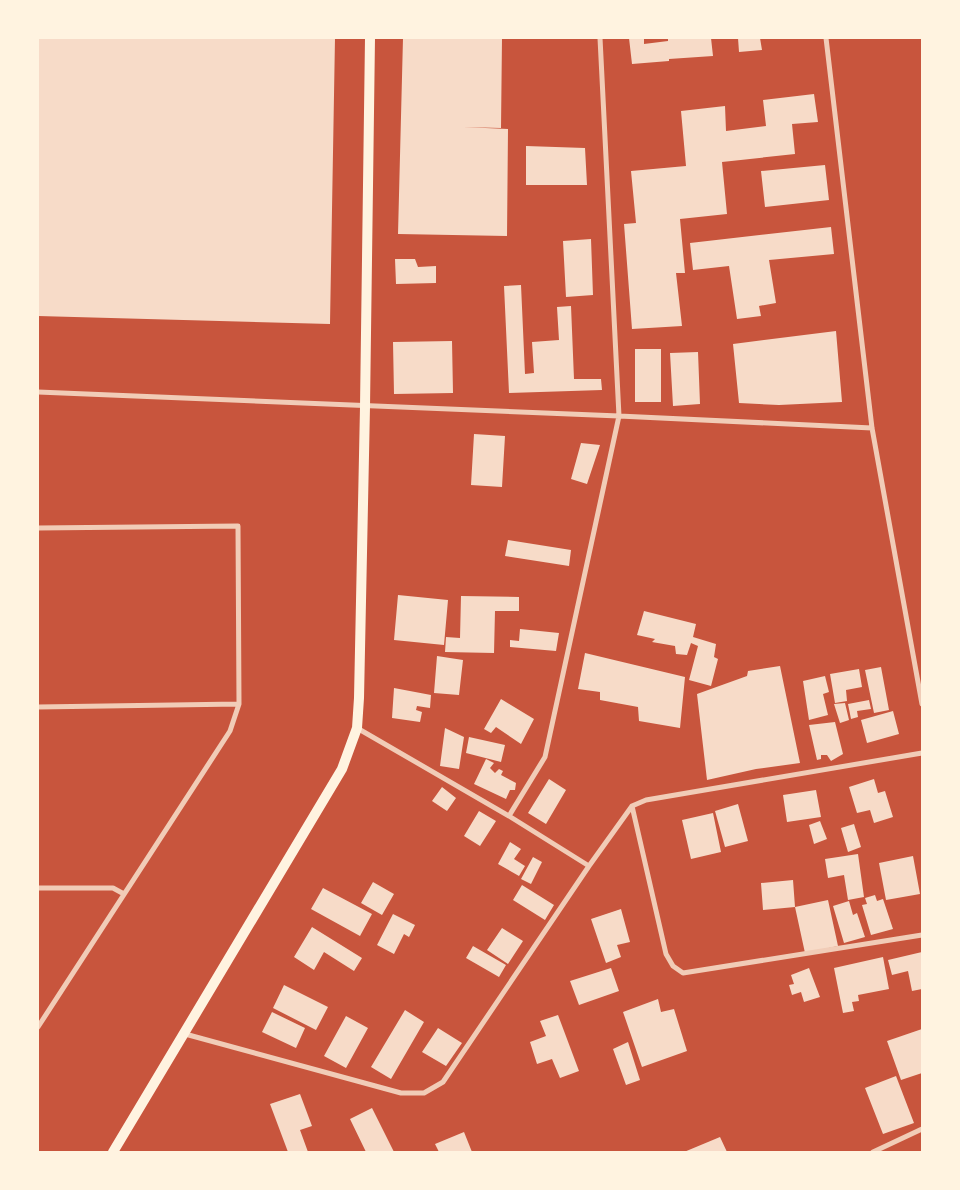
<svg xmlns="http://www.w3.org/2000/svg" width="960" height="1190" font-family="'Sofia Sans Condensed',sans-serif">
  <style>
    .building { fill: #f7dbc8 }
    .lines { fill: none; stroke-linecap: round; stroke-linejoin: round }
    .minor { stroke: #f1ccb7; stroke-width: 5 }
    .secondary { stroke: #fff3e0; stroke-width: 10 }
  </style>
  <rect width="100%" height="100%" fill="#c8553d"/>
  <path class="building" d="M38,38H335L330,324L38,316Z
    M403,38H502L501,128L463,127L508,129L507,236L398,234Z
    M629,38H644V44L668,41V38H711L713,56L669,59V61L632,64Z
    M738,38H760L762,50L739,52Z
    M814,94L818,122L792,124L795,154L722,162L727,214L680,219L685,273H676L682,326L632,329L624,224L636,223L631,171L686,166L681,111L725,106L726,131L766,126L763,100Z
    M526,146L585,148L587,185H526Z
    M825,165L829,200L765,207L761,171Z
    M831,227L834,254L769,260L776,303L759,306L761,316L737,319L729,266L693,270L690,243Z
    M591,239L593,295L566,297L563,241Z
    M395,259H415L418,267L436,266V283L396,284Z
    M521,285L525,374L534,373L532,342L559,340L557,307L571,306L574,379H601L602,390L509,393L504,286Z
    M836,331L842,402L779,405L739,403L733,344Z
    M452,341L453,393L394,394L393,342Z
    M635,349H661V402H635Z
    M698,352L700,404L673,406L670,353Z
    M474,434L505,436L502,487L471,485Z
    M581,443L600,445L587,484L571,479Z
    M508,540L571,550L569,566L505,556Z
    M398,595L448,600L444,645L394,640Z
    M461,596L519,597V611H495L494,653L445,652L446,637L460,638Z
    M644,611L696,624L693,637L716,644L714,657L718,659L711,686L689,680L698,646L691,643L687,655L676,654L675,646L652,642L655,639L637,635Z
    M520,629L559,633L556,651L510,647V640L519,641Z
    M585,653L685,677L680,728L639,721L638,707L600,700V692L578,689Z
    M437,656L463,660L459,695L434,693Z
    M780,666L800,763L756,769L707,780L697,694L747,676L748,671Z
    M881,667L889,710L874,713L865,670Z
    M859,669L862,687L846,690L847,701L835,703L830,674Z
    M825,676L829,692L823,694L828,715L809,720L803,681Z
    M394,688L431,695L430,708L417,706L416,710L422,712L420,722L392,718Z
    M501,699L534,719L521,744L496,727L491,733L484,729Z
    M869,700L871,709L857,711L858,717L851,719L848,704Z
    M845,703L849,720L840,723L834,704Z
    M893,711L899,734L867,743L861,720Z
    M835,722L843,754L831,761L827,755H821V759L817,760L809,725Z
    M445,728L464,737L459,769L440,766Z
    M469,737L505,745L501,762L466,753Z
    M486,759L494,763L490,768L495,773L499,769L503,771L501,775L516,783L515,790H510L506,799L474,784Z
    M549,779L566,790L546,824L528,813Z
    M874,779L878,793L885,791L893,817L874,823L870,810L857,813L849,787Z
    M442,787L456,798L447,811L432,801Z
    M816,790L821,817L787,822L783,795Z
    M738,804L748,841L725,847L715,811Z
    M479,811L496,821L480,846L464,836Z
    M713,813L721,852L691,859L682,820Z
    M820,821L827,839L814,844L809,825Z
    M854,824L861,847L848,852L841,828Z
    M510,842L521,849L514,859L525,866L519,876L498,864Z
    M858,854L864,897L848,900L844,875L828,878L825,859Z
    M913,856L920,894L886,900L879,863Z
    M533,857L542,862L531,884L521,879Z
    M793,880L795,907L828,900L838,946L805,953L795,907L763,910L761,883Z
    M373,882L394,894L382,915L361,903Z
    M522,885L554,905L545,920L513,900Z
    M323,888L372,914L360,936L311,909Z
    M875,895L877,901L883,899L893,929L871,935L862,905L867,904L865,898Z
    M849,901L853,915L857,913L865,937L844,943L833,906Z
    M621,909L630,942L617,945L621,957L606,963L591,919Z
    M393,914L415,925L409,937L404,934L394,954L377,945Z
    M312,927L362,958L354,971L324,952L314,970L294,957Z
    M502,928L523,941L508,964L487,950Z
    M473,946L506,965L499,977L466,958Z
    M922,952V989L912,991L908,971L892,975L888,960Z
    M883,957L889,989L858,995L859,1001L852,1002L854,1011L843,1013L834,968Z
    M611,968L619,991L579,1005L570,981Z
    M809,968L820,997L804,1002L801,992L792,995L789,985L794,984L791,975Z
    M284,985L328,1007L316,1030L273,1008Z
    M658,999L661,1012L674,1009L687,1051L642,1067L623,1012Z
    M405,1010L424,1022L391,1079L371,1067Z
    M272,1012L305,1028L296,1048L262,1032Z
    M558,1015L579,1071L560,1078L552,1059L537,1064L530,1042L546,1036L540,1021Z
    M346,1016L368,1028L346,1068L324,1056Z
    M438,1028L462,1043L446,1066L422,1052Z
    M922,1029V1073L901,1080L887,1041Z
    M628,1042L640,1080L626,1085L613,1049Z
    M896,1076L914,1123L883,1134L865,1088Z
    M300,1094L312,1126L300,1130L308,1152H288L270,1104Z
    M372,1108L394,1152H366L350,1119Z
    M464,1132L472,1152H439L435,1144Z
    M720,1137L727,1152H684Z"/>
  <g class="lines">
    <path class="minor" d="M826,38L872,428L922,704
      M38,392L619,416L872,428
      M38,528L238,526L239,704L230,731L38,1027
      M38,707L239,704
      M357,728L509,816L589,866
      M632,806L666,954L673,966L683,973L922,935
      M509,816L545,757L619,416L600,38
      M38,888H113L124,894
      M185,1034L401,1093H424L443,1082L589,866L632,806L646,800L922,753
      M873,1152L922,1129"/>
    <path class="secondary" d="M113,1152L342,769L357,728L359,698L365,407L370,38"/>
  </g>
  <rect width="960" height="1190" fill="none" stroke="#fff3e0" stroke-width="78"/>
</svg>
